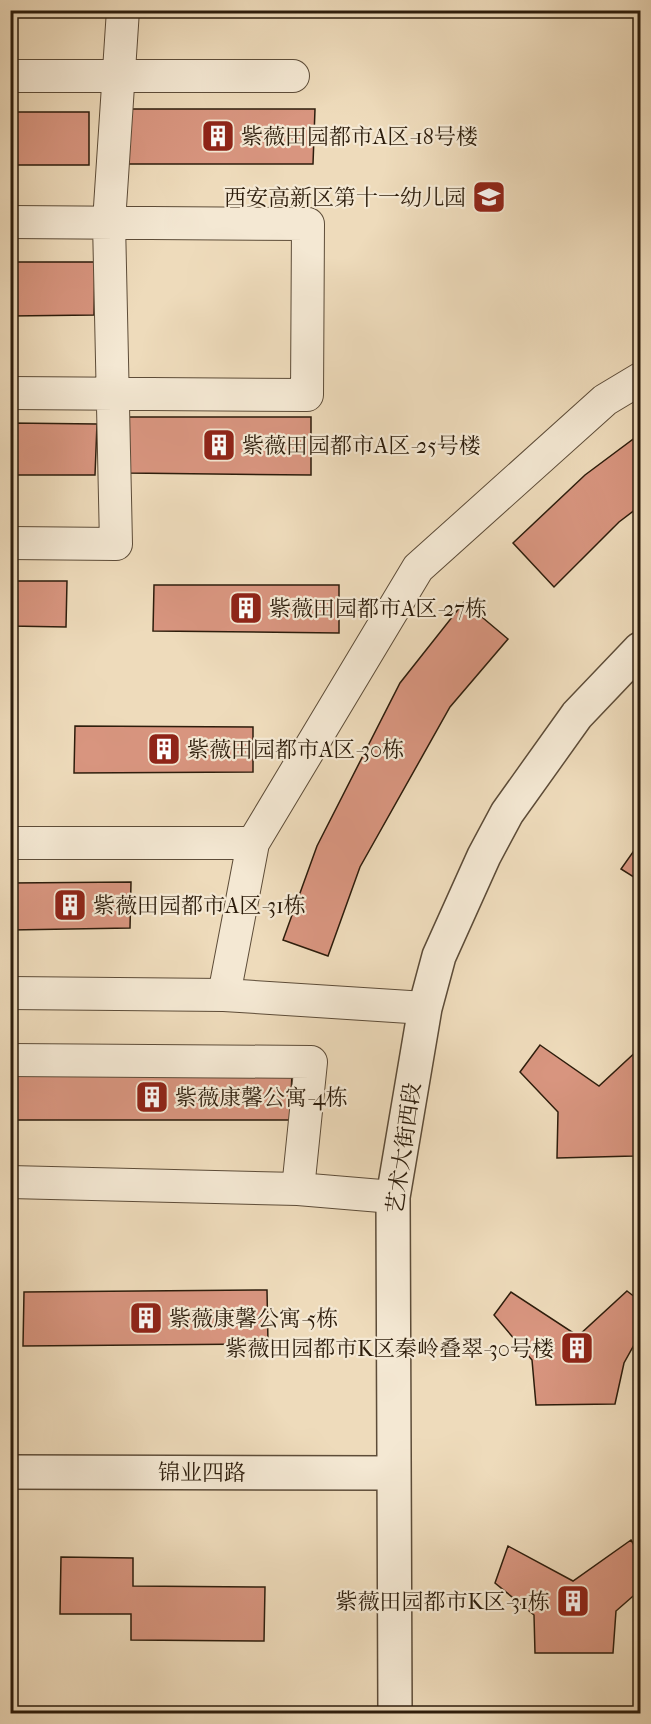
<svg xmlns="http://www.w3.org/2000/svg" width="651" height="1724" font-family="'IM FELL French Canon','Noto Serif SC',serif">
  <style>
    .building { fill: #d8957f; stroke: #2d1d0c; stroke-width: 1.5 }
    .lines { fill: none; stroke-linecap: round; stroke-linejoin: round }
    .minor-casing { stroke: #5d4c38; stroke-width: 34 }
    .tertiary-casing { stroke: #5d4c38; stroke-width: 36 }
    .minor { stroke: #f4e8d3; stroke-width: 32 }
    .tertiary { stroke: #f4e8d3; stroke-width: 33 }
    .labels { text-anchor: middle; stroke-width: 4.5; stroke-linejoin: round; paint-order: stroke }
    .poi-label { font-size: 22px; fill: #2d1d0c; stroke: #f4e8d3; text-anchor: start }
    .street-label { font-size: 22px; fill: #2d1d0c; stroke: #f4e8d3 }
  </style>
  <rect width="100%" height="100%" fill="#eedbbb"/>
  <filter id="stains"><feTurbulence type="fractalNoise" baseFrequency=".00333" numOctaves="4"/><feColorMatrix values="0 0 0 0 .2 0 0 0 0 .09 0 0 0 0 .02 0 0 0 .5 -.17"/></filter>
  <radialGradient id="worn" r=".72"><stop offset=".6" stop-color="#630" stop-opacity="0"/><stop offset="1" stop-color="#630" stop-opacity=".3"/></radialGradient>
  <path class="building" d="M123,109H315L313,164H121Z
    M10,112H89V165H10Z
    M10,262H95L94,315L10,316Z
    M129,417H311V475L127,473Z
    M10,423L97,424L95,475H10Z
    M640,434V506L619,522L554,587L513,543L585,475Z
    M10,581H67L66,627L10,626Z
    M154,585H339V633L153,631Z
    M464,602L508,639L450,707L360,867L328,956L283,940L317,846L400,683Z
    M10,720H14L13,765H10Z
    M75,726L253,727V772L74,773Z
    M640,842V881L621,869Z
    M131,882L130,928L10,930V883Z
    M540,1045L599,1086L640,1048V1111L634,1156L557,1158L558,1112L520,1072Z
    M13,1070L292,1073L290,1120H13Z
    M267,1290L268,1344L23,1346L24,1292Z
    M627,1291L640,1301V1334L624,1363L615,1404L536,1405L532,1360L494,1315L511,1292L578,1336Z
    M631,1540L640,1555V1590L616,1611L613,1653H535L534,1615L495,1583L508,1546L573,1581Z
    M61,1557L133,1558V1586L265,1587L264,1641L131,1640V1614H60Z"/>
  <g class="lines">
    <defs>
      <path id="minor" d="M10,76H293
        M10,222L308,224L307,395L10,393
        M10,543L116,544L109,222L123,10
        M10,843H253
        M10,993L224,995L425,1008
        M224,995L253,843L418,568L605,400L640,379
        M10,1060L311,1062L298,1189L10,1182
        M298,1189L393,1197"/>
      <path id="tertiary" d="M10,1472L393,1473
        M395,1714L393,1197L425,1008L439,956L484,856L507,813L577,715L640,649"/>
    </defs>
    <use href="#minor" class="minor-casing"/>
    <use href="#tertiary" class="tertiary-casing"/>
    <use href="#minor" class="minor"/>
    <use href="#tertiary" class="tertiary"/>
  </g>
  <defs>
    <symbol id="building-square" viewBox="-11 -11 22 22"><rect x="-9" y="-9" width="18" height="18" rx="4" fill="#8f2418" stroke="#f4e8d3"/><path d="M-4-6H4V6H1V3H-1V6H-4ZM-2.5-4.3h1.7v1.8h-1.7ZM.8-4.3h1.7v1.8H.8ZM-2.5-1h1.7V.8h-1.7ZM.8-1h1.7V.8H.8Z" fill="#fff"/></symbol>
    <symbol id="school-square" viewBox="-11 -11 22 22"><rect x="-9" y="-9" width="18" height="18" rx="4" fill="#8f2418" stroke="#f4e8d3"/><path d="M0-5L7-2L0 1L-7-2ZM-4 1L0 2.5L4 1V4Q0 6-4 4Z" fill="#fff"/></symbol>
  </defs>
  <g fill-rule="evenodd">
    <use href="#building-square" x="199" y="117" width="38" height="38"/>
    <use href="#school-square" x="470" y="178" width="38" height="38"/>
    <use href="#building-square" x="200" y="426" width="38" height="38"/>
    <use href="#building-square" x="227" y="589" width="38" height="38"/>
    <use href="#building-square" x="145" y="730" width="38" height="38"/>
    <use href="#building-square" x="51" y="886" width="38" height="38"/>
    <use href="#building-square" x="133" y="1078" width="38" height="38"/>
    <use href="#building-square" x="127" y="1299" width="38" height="38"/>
    <use href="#building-square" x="558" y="1329" width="38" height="38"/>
    <use href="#building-square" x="554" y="1582" width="38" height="38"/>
  </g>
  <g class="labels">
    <g class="poi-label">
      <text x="241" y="144">紫薇田园都市A区-18号楼</text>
      <text x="466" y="205" text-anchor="end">西安高新区第十一幼儿园</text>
      <text x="242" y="453">紫薇田园都市A区-25号楼</text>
      <text x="269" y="616">紫薇田园都市A区-27栋</text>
      <text x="187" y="757">紫薇田园都市A区-30栋</text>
      <text x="93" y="913">紫薇田园都市A区-31栋</text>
      <text x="175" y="1105">紫薇康馨公寓-4栋</text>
      <text x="169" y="1326">紫薇康馨公寓-5栋</text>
      <text x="554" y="1356" text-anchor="end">紫薇田园都市K区秦岭叠翠-30号楼</text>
      <text x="550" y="1609" text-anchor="end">紫薇田园都市K区-31栋</text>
    </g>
    <g class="street-label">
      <text transform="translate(403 1148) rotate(-82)" y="8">艺术大街西段</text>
      <text x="202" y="1480">锦业四路</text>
    </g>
  </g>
  <rect width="651" height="1724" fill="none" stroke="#eedbbb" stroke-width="36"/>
  <rect x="12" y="12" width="627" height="1700" fill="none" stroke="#2d1d0c" stroke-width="3"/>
  <rect x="18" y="18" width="615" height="1688" fill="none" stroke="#2d1d0c" stroke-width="1.5"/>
  <rect width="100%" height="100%" filter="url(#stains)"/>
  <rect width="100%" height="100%" fill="url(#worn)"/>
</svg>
